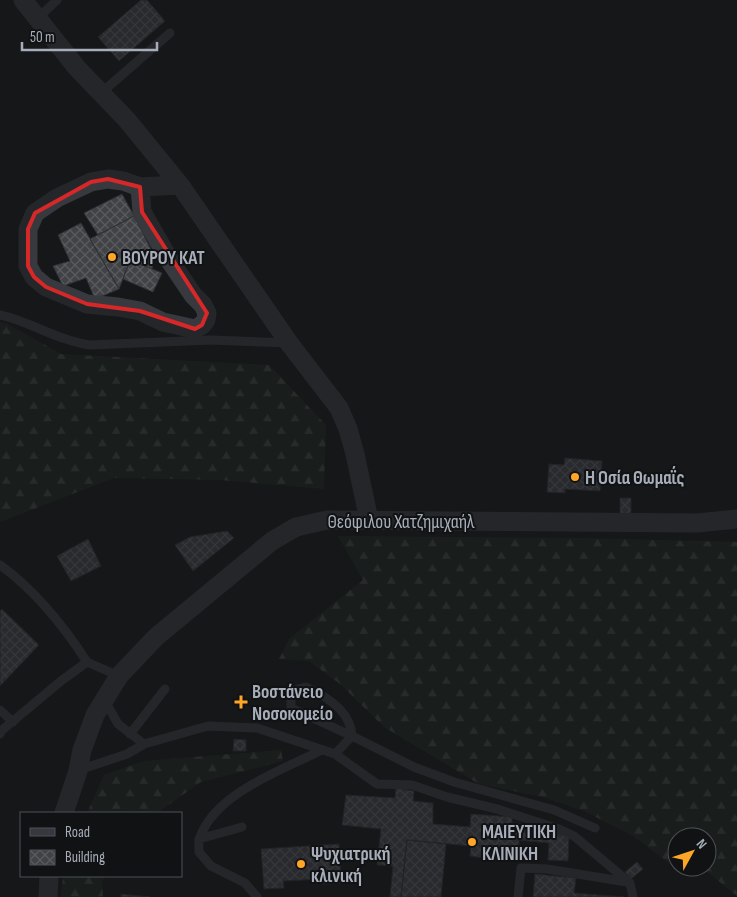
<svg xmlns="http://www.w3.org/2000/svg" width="737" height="897" font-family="'Sofia Sans Condensed',sans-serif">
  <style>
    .forest { fill: url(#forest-firs) }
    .building { fill: url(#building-cross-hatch); stroke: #303135 }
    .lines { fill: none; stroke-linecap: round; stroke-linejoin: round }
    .lane { stroke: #37393e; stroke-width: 9 }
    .street { stroke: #37393e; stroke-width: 19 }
    .marked { fill: none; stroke: #d62828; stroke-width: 4; stroke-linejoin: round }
    .poi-dot { fill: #ffa628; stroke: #111214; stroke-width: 2 }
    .labels { text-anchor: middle; stroke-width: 4; stroke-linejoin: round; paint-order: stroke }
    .poi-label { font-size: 19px; font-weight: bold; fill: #a7aeba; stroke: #111214; text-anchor: start }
    .street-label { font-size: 19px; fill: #a7aeba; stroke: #111214 }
  </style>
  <defs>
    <pattern id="forest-firs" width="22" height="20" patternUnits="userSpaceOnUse" patternTransform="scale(1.25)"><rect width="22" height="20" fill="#1e271f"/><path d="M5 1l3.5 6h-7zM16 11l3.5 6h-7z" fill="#3c443d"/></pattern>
    <pattern id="building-cross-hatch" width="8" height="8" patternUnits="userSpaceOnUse" patternTransform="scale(1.25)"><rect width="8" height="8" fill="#404246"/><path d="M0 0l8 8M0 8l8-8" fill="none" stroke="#595b5f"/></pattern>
  </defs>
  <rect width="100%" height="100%" fill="#161719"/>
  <path class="forest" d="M0,322L6,323L61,354L269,365L326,425L324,489L220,480L114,478L0,522Z
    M338,536L581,538L737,542V896L701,867H707V837H677V863L670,864L633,836L584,811L543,797L479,784L384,727L340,684L309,661L279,659L289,639L363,580Z
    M281,750L283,761L201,782L157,813H87L104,775L144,761Z
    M63,876H105L102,881L103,897H61Z"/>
  <path class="building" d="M141,0H147L165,21L119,61L98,37Z
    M122,194L134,216L98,235L84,213Z
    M134,216L154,255L152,269L130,260L119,289L90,239Z
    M81,223L119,289L95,299L86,278L63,286L53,266L70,261L58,235Z
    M130,260L162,273L153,292L123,279Z
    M565,458L602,461L600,491L565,489V493L547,492L549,464L564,465Z
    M620,498H631V514H620Z
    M227,531L234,538L193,571L175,545L190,537Z
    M88,539L101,566L71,581L57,556Z
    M2,609L39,645L0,686V611Z
    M234,739L246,740V751H233Z
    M396,788L414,791L413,801L433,803V824L470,827L471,814L512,817V823L531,824V830L569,835L568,861L548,860L549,843L519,840V858L491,851L490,859L470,856L471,846L407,840L401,897H390L393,866L377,865L381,829L342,825L346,795L395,798Z
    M407,840L446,844L441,897H401Z
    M339,844L341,883L323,884V879L283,881L284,888L264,889L261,849Z
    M637,862L643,869L631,879L625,872Z
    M535,874L576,878L574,893L624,897H533Z
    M121,894L150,897H121Z"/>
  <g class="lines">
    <path class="lane" d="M37,19L57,0
      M101,93L170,33
      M0,315C31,322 59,341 90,345L211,340L289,343
      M0,565C36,591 63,625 87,662
      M105,701L118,724L144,744
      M0,710L13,722
      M0,734L1,731L61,681L87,662L119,676
      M130,734L165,689
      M335,754L352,736C351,712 326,696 306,687L298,689L291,695V708L352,736L414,767L454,782L554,810L595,828
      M79,770L127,754L144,744L208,726L257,728L335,754L377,784L412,785L447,797L497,809L559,829L574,836L630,883L633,897
      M199,839L242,827
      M257,897L245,883L211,866L199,852C199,848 198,842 200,837C216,793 282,770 322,750
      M518,897L521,868L547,869L627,882"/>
    <path class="street" d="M23,0L77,68L127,120L180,185L289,343L339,408L348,429L355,454L369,520
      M140,187L142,212L170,261L193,295L203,305L207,313L206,320L202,325L195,329L163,322L140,311L118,307L87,304L46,287L34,277L28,266V229L35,213L57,198L91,182L108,179L123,181L140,187L180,185
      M64,813L78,771L82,750L95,715L119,676L156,637L272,541L296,527L327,520L697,523L737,519
      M48,897L49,876"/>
  </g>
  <path d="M0 0H737V897H0ZM108,179L140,187L142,212L207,313L202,325L195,329L140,311L87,304L46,287L34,277L28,266V229L35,213L91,182Z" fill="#161719" fill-opacity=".55" fill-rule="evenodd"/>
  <path class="marked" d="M108,179L140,187L142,212L207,313L202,325L195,329L140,311L87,304L46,287L34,277L28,266V229L35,213L91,182Z"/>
  <g class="poi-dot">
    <circle cx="112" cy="257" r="5"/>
    <circle cx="575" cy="477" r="5"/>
    <path d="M238.5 694.5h5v5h5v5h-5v5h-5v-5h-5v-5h5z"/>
    <circle cx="472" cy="842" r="5"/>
    <circle cx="301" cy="864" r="5"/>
  </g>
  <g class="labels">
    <g class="poi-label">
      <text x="122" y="264">ΒΟΥΡΟΥ ΚΑΤ</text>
      <text x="585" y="484">Η Οσία Θωμαΐς</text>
      <text x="252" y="698">Βοστάνειο<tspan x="252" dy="22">Νοσοκομείο</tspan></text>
      <text x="482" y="838">ΜΑΙΕΥΤΙΚΗ<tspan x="482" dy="22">ΚΛΙΝΙΚΗ</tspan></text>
      <text x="311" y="860">Ψυχιατρική<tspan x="311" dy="22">κλινική</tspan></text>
    </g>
    <g class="street-label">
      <text x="401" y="528">Θεόφιλου Χατζημιχαήλ</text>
    </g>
  </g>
  <rect x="20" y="812" width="162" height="65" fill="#111214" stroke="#4d5056"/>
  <rect x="30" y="828" width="25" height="8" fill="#37393e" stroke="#4d5056"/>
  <text x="65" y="837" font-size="15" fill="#a7aeba">Road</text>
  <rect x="30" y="850" width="25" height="15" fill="url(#building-cross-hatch)" stroke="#4d5056"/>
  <text x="65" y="862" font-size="15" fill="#a7aeba">Building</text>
  <g transform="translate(692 852) rotate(50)"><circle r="24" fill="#111214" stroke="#4d5056"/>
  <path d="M0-4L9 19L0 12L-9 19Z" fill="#ffa628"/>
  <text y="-8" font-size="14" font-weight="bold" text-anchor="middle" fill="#a7aeba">N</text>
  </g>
  <path d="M22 42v8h135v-8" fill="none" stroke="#a7aeba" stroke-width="2.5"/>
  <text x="30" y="42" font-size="15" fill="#a7aeba" stroke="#111214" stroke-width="4" paint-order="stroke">50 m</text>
</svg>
